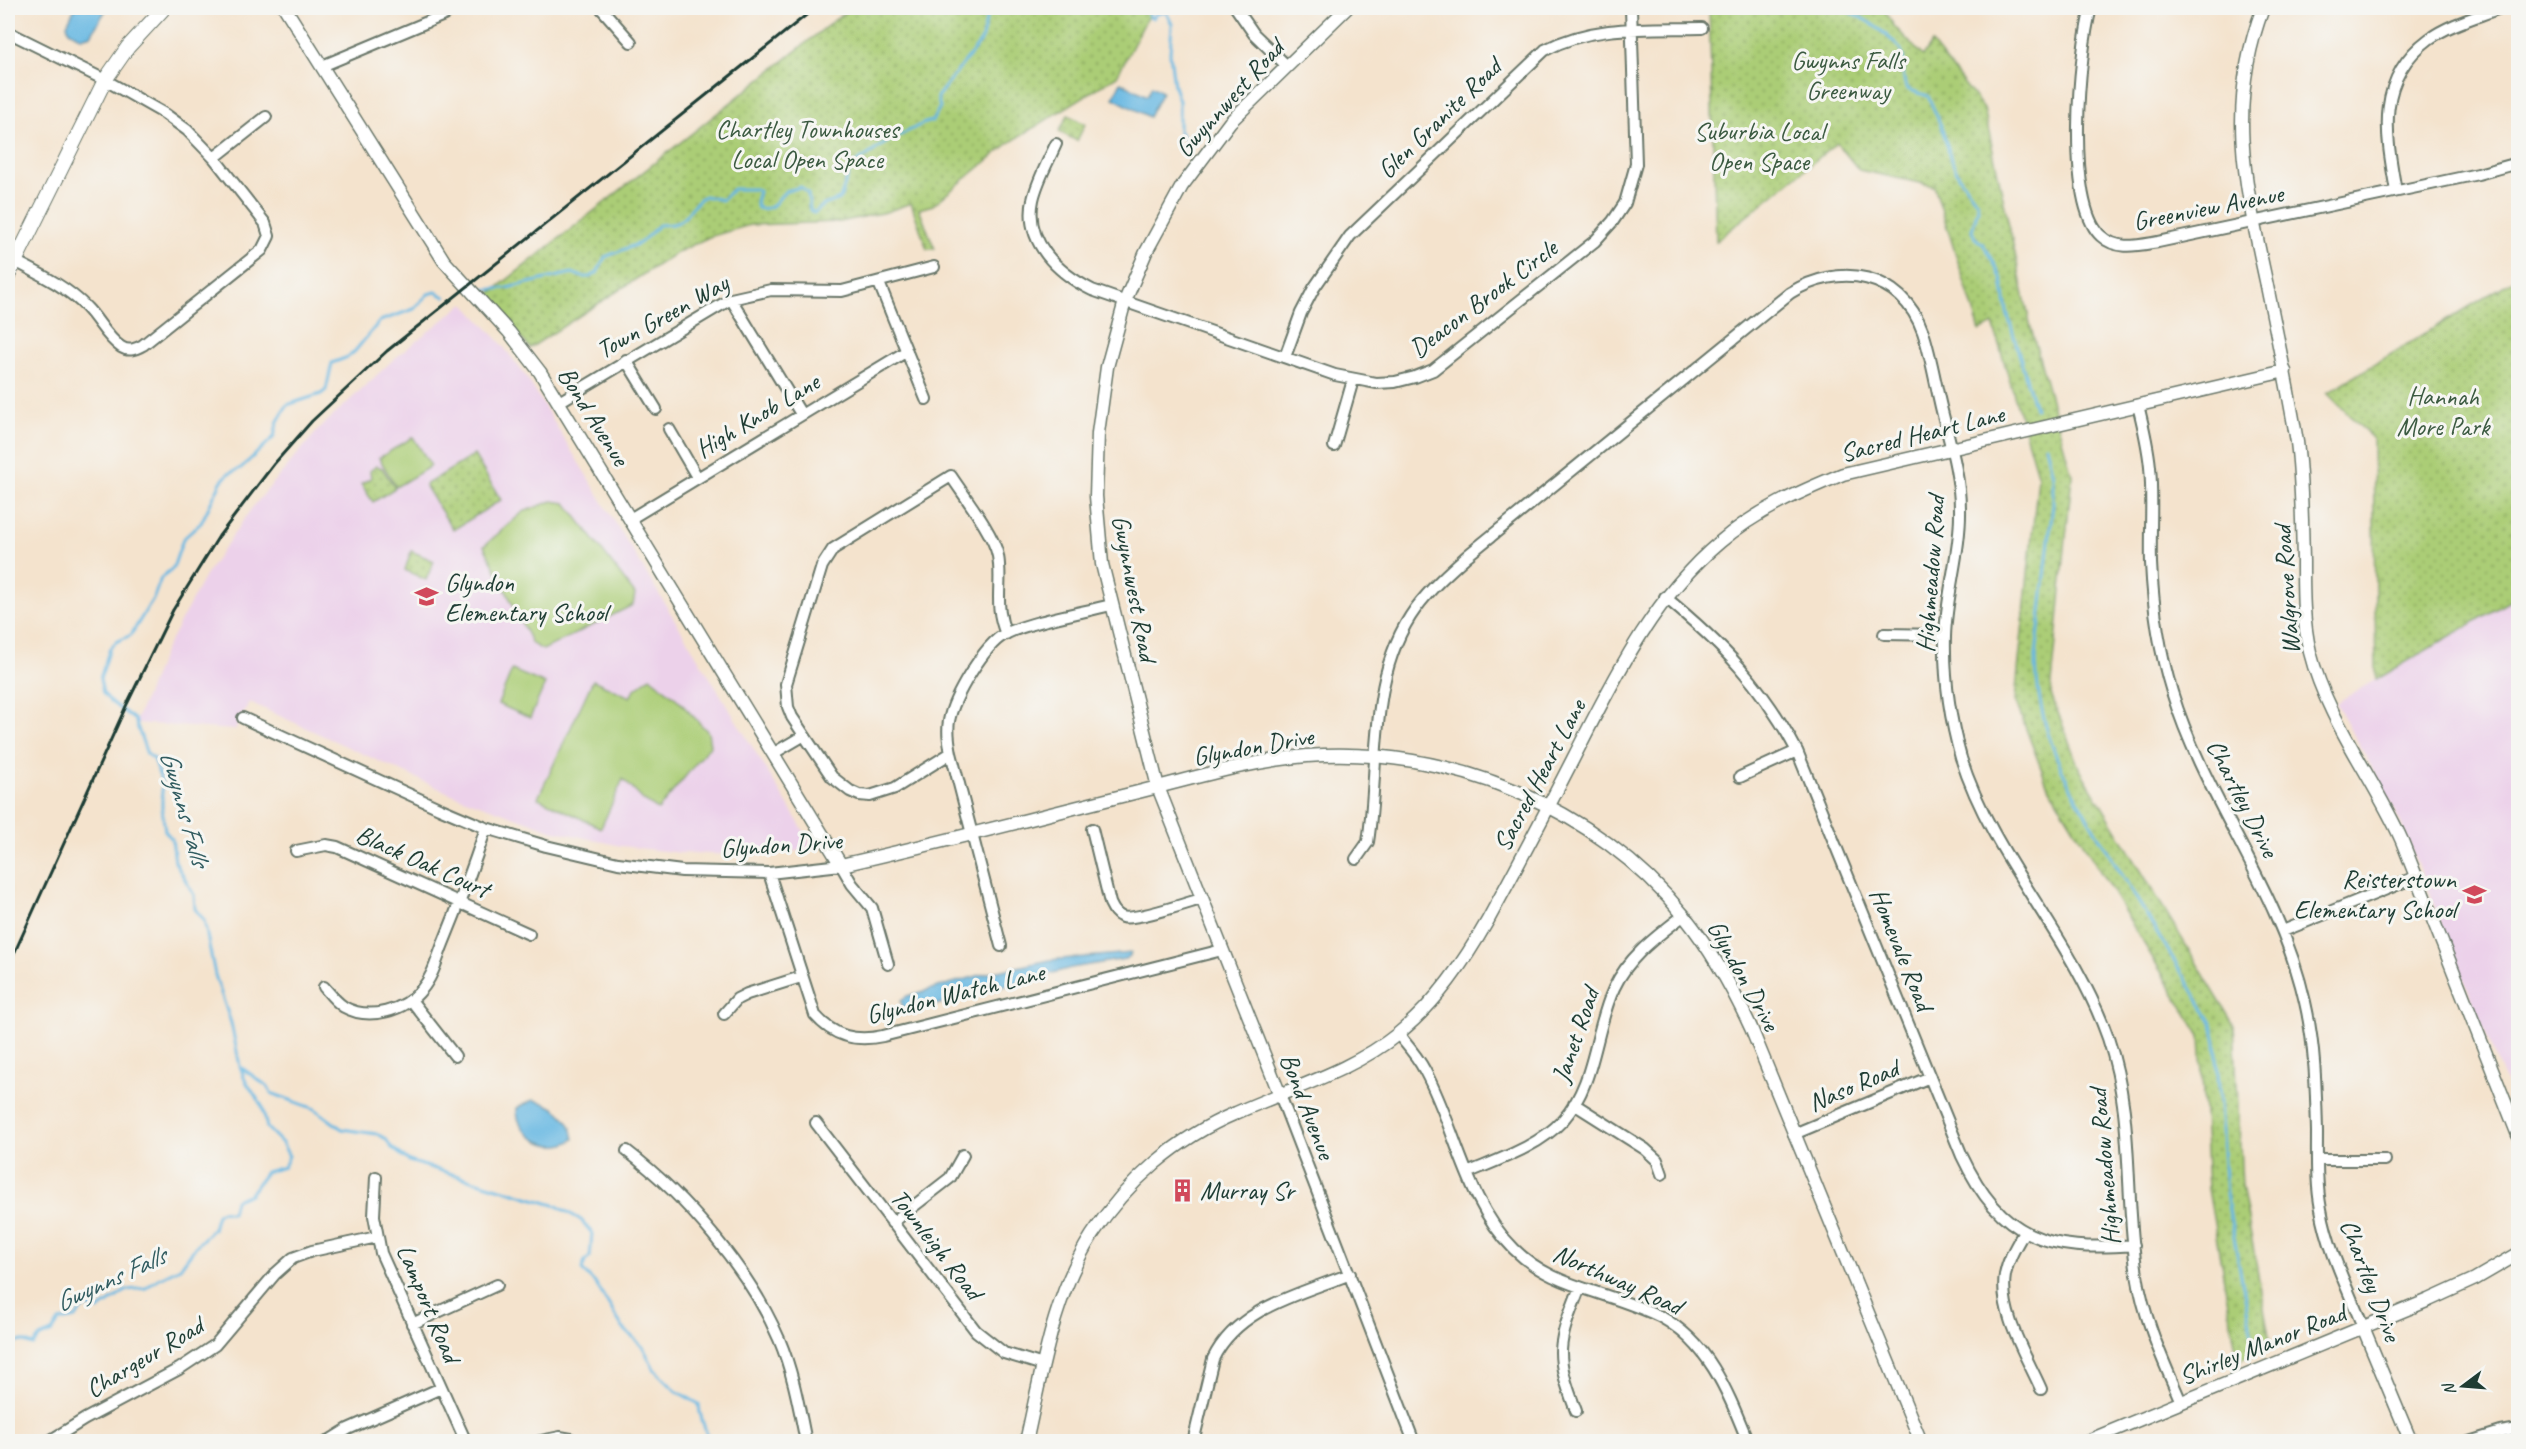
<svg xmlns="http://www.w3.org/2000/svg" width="2526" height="1449" font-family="Caveat,sans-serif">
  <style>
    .built { fill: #ecd1ea }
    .grass { fill: #abcd76; stroke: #658555; stroke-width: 1.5 }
    .park { fill: url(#park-dots); stroke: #658555; stroke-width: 1.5 }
    .water { fill: #67b8e2; stroke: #437a8b; stroke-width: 1.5 }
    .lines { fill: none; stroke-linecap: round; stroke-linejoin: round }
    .stream { stroke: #67b8e2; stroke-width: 3 }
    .minor-casing { stroke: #6a776a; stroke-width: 14 }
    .tertiary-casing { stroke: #6a776a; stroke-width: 15 }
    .secondary-casing { stroke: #6a776a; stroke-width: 16 }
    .minor { stroke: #fff; stroke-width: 10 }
    .tertiary { stroke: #fff; stroke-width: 12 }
    .secondary { stroke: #fff; stroke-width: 14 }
    .rail { stroke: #1f3d34; stroke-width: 3 }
    .labels { text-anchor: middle; stroke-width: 6; stroke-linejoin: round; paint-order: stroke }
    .park-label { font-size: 26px; fill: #3b5a41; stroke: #f6f6f2 }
    .street-label { font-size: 26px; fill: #1f3d34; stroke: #f6f6f2 }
    .poi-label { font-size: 26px; fill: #1f3d34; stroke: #f6f6f2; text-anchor: start }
    .water-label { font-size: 27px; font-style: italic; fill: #315c60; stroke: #f6f6f2 }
  </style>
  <defs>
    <pattern id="park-dots" width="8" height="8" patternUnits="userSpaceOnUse" patternTransform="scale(1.5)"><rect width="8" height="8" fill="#abcd76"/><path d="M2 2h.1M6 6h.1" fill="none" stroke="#8ba862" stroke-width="1.8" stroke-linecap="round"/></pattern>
  </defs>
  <rect width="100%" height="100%" fill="#f6f6f2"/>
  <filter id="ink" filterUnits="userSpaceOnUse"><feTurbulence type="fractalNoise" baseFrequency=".0167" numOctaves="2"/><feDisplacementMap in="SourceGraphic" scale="12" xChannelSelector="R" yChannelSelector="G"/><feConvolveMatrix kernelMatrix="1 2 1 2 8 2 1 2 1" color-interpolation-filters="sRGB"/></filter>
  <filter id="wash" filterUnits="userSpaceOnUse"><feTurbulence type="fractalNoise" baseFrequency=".008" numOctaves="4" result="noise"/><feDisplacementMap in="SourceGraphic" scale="24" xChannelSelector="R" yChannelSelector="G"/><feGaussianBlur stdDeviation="1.35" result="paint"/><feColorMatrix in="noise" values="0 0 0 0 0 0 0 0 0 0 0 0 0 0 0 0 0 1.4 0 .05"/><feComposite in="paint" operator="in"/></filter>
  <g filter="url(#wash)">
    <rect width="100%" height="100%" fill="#f4e3cd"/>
    <path class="built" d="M464,303L500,342L527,378L808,838L810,843L808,850L741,855L681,853L621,846L551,830L449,793L249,702L235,730L135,723L164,652L205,576L251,509L319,429L393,360Z
      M2518,596V1114L2396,811L2336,703Z"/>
    <path class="grass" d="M413,437L431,466L396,487L379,458Z
      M552,501L566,503L635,594L633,605L543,650L532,644L484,546L523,512Z
      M512,670L545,684L530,718L498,704Z
      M650,677L678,700L708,732L710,746L658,810L644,801L623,779L601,828L538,798L593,680L630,697L635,689Z"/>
    <path class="park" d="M850,8H1152L1117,76L1009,143L933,205L919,209L935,249H927L911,203L886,212L840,222L750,225L709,237L676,253L530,348L484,298Z
      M1709,8H1883L1894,26L1923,56L1932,43L1984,109L2031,328L2072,475L2051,694L2079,768L2234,1025L2242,1185L2271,1347L2238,1361L2208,1189L2200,1036L2047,784L2015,700L2038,477L1993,324L1980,331L1934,186L1859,170L1837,143L1716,241Z
      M1068,115L1085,124L1077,141L1059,132Z
      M2518,277V596L2376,680L2373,439L2327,393Z
      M474,455L501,500L453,530L425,485Z
      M376,466L382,468L395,488L373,502L361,484L371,478L370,471Z
      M411,551L434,561L426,580L405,570Z"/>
    <path class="water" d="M75,8H107L91,35L81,38L69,31L67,24Z
      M1121,82L1147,96L1152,86L1162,92L1149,117L1113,98Z
      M1131,953L1130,956L1125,959L1071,968L921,1009L908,1010L902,1005L901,1000L907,996L984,974L1050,960Z
      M533,1100C554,1104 571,1117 574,1139C553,1156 515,1135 517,1108Z"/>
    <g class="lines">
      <path class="stream" d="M1149,8V17L1153,18L1156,14L1166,12L1172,24L1170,53L1174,86L1179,101V130L1185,140
        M1845,8C1850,15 1858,15 1865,20C1876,26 1891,38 1899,48C1908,60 1899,75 1907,89L1928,96L1942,128L1951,160L1960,178L1977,202L1978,209L1972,230L1975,238L1983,244L1990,255L2002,280L2007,312L2035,409
        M480,290L507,288L572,273L583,277H590L597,273L605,257L640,243L659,225C664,224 669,225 673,224C688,221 691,202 705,196L722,200L733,189H756L759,191L756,202L758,208C775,211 775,200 786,191L801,187L808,194L810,210L814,213L824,205L840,199L849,172L856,163L887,142L922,124L932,121L940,107L937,97L981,41L987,17L994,8
        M2046,446L2053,476V504L2036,656C2036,745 2080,804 2124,878C2153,926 2183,974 2212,1023L2216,1042L2226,1194L2254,1346
        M242,1068L267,1086L271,1093L315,1109L342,1129L377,1134L386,1139L391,1147L409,1161L557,1206L581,1220L592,1233L590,1257L585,1261L582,1270L596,1284L623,1328L643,1347L654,1369L676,1391L699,1404L700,1413L709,1442
        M8,1345L22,1341L33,1345L40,1337L52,1332L59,1321L76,1318L82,1308L92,1307L98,1310L127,1290L146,1288L158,1279L180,1268L196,1246L213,1229L217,1214L222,1211L232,1213L235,1200L250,1194L266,1172L284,1167L289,1156L282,1143L267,1128L262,1106L245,1080L240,1066L231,1023L215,975L204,920L195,909L194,895L175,862L172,839L165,831L162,809V784L154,759L147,754L135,720L110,701L103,693L100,679L110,648L116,642L131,635L154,597L161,578L173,568L183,539L201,523L221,482L228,474L241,468L274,437L277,423L287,405L321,394L326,390L332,363L348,357L355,351L380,321L414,309L428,294L436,292L445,297"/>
    </g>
  </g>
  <g filter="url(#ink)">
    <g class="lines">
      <defs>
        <path id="minor" d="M601,8L631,42
          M1236,8L1254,34L1286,65
          M2091,8C2079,52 2065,204 2101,236C2117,251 2139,245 2158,242L2478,174L2518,163
          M8,32L105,80L165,114L187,130L214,158L265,223L269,236L262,250L143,345C136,349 129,352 121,347C107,338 98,319 87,308C67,287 40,274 15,261
          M322,66L444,15L452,8
          M1056,144C1048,162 1037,181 1033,200C1024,242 1058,273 1092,290L1335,375L1376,383L1395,382L1415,377L1433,370L1595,241L1613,221L1625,203L1636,164L1631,8
          M214,158L266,117
          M2396,191C2386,135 2375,79 2429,39C2450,24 2477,17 2500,8
          M879,283L926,399
          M731,299L801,414
          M1285,357L1301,313L1314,288L1350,236L1545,50C1593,24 1649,29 1702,28
          M626,360L656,409
          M559,402L731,299L771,290L842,291L934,267
          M2138,405C2143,425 2148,446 2150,467C2153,499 2150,531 2151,563C2153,607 2159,650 2172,692C2205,800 2280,890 2305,1002C2315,1045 2316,1088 2317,1132C2317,1157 2316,1184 2321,1209C2328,1250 2348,1289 2363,1327
          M669,429L697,477
          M1334,446L1353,380
          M630,519L907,351
          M1665,597C1722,644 1762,685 1797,751L1962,1156C2001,1239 2048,1252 2134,1245
          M1884,634L1945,635
          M243,718L439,808L486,828L546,846L618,863L682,871L769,873L841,865L852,884L872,908L888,964
          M774,753L803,736
          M951,753L895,788L870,796L859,795L850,791L832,777L792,717L788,707L786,684L822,566L833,549L951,476C964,496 994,534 998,556C1003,585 993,603 1006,634
          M1740,777L1797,751
          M1092,829L1110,903C1113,909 1115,914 1122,917C1134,921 1187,903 1201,899
          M296,851L326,845L337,847L529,934
          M1356,859L1368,842C1380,764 1367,675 1416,608C1431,588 1449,572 1468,555L1790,293C1839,262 1902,272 1923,332C1931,356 1935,382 1941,407C1949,440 1960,474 1960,508C1961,551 1946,594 1945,637C1944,677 1950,719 1961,758C1993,859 2073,938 2108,1038C2135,1118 2124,1193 2137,1274C2144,1320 2163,1360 2181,1402
          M769,873L815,1015C834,1037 856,1042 883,1036L1222,950
          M2283,931L2416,877
          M1001,946L951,753C949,742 947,732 949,721C953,698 984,645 1005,634C1032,621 1080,613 1111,605
          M324,987C330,994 336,1002 344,1007C369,1021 405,1011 422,989C433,976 437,959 443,944C459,905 473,867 486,828
          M411,1000L455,1056
          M724,1014L737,999L747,994L801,977
          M1398,1034C1408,1046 1418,1057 1425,1071C1457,1130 1465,1200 1514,1249C1538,1273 1566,1283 1598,1293C1619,1300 1641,1307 1661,1317C1710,1344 1728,1393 1748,1442
          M1280,1095L1414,1442
          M1574,1104L1645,1149L1657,1160L1662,1174
          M816,1123L976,1331L1004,1353L1043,1365
          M1794,1134L1930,1077
          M627,1151C686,1196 750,1271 779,1339C793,1372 799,1407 806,1442
          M2317,1160H2385
          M1467,1173C1500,1159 1538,1147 1563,1120C1596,1083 1594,1031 1614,988C1629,956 1657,936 1684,915
          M376,1177L374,1216L381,1253L466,1442
          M892,1223L950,1178L963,1155
          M2024,1232C2016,1246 2008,1259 2005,1275C1999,1313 2026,1355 2041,1389
          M412,1324L497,1285
          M1576,1411C1554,1353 1557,1345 1580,1287
          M48,1442L85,1419L179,1369L215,1345L275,1274L293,1258L312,1251L377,1237
          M327,1442L348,1429L441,1388
          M536,1442L560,1437L571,1439
          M1193,1442L1213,1359C1238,1307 1301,1294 1350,1274
          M2469,1442L2501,1432L2518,1429"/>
        <path id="tertiary" d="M285,8L444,261L509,332L540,372L841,865C940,843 1037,817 1134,793C1191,779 1248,761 1307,756C1447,745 1596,806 1685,917C1712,951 1733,989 1751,1028L1921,1442
          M2263,8C2226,105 2245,184 2266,281C2277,335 2288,388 2297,442C2302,482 2302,522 2303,561C2303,592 2303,623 2310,652C2327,720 2374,778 2402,841L2518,1135
          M1280,1095L1158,787L1102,564L1096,496L1098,433L1107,367L1125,301L1146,252L1182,186L1230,122L1347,8
          M2363,1327L2411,1442
          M1026,1442C1042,1371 1053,1296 1092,1235C1127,1181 1177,1138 1236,1113C1291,1088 1351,1072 1399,1033C1437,1002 1464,962 1488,920C1518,865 1547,810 1575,755C1615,677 1652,599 1720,542C1756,511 1799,492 1843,474L2285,371
          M2085,1442L2429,1300L2475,1279L2518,1254"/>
        <path id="secondary" d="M8,276L105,80L128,47L164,8"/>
      </defs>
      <use href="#minor" class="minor-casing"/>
      <use href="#tertiary" class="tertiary-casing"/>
      <use href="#secondary" class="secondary-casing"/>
      <use href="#minor" class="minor"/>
      <use href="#tertiary" class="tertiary"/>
      <use href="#secondary" class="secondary"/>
      <path class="rail" d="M8,967L127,704L173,610L219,536L274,464L312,421L387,351L815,8"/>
    </g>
  </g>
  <defs>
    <symbol id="school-bare" viewBox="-9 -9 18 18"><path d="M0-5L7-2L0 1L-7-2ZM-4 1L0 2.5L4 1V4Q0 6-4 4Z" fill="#d1495b" stroke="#f6f6f2" stroke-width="2.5" paint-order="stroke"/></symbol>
    <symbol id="building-bare" viewBox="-9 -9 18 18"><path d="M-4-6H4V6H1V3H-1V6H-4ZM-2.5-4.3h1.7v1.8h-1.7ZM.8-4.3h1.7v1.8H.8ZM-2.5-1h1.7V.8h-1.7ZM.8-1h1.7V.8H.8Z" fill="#d1495b" stroke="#f6f6f2" stroke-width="2.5" paint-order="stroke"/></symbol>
  </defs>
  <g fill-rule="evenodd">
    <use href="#school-bare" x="410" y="580" width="33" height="33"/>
    <use href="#school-bare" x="2458" y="878" width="33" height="33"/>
    <use href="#building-bare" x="1166" y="1174" width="33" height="33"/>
  </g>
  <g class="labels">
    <g class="park-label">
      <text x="1848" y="69">Gwynns Falls<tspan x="1848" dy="30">Greenway</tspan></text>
      <text x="807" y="138">Chartley Townhouses<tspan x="807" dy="30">Local Open Space</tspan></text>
      <text x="1759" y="140">Suburbia Local<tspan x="1759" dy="30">Open Space</tspan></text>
      <text x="2443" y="405">Hannah<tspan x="2443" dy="30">More Park</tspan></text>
    </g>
    <g class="street-label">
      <text transform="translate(1229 98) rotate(-48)" y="9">Gwynnwest Road</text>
      <text transform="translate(1439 118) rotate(-44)" y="9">Glen Granite Road</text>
      <text transform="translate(2208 207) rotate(-11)" y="9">Greenview Avenue</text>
      <text transform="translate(1483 298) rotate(-37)" y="9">Deacon Brook Circle</text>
      <text transform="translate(662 316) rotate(-29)" y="9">Town Green Way</text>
      <text transform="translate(757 415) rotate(-31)" y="9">High Knob Lane</text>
      <text transform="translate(594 416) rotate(58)" y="9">Bond Avenue</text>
      <text transform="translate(1922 433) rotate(-14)" y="9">Sacred Heart Lane</text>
      <text transform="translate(1930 574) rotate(-86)" y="9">Highmeadow Road</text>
      <text transform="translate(1135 588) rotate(79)" y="9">Gwynnwest Road</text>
      <text transform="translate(2286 590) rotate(-94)" y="9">Walgrove Road</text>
      <text transform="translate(1253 746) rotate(-10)" y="9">Glyndon Drive</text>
      <text transform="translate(1539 775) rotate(-62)" y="9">Sacred Heart Lane</text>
      <text transform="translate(2243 798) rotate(63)" y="9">Chartley Drive</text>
      <text transform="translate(781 844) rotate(-4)" y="9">Glyndon Drive</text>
      <text transform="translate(423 861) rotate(24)" y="9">Black Oak Court</text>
      <text transform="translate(1902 949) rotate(68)" y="9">Homevale Road</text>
      <text transform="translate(1744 975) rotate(61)" y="9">Glyndon Drive</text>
      <text transform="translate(955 993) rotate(-14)" y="9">Glyndon Watch Lane</text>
      <text transform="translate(1575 1035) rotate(-71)" y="9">Janet Road</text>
      <text transform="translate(1853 1085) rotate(-23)" y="9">Naso Road</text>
      <text transform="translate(1308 1106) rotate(69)" y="9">Bond Avenue</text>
      <text transform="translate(2104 1167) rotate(-95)" y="9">Highmeadow Road</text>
      <text transform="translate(937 1244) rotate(52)" y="9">Townleigh Road</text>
      <text transform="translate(1618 1279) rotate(24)" y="9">Northway Road</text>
      <text transform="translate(2371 1280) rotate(69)" y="9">Chartley Drive</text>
      <text transform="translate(429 1303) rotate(67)" y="9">Lamport Road</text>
      <text transform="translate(2262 1344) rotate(-22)" y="9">Shirley Manor Road</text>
      <text transform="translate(144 1357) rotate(-31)" y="9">Chargeur Road</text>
    </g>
    <g class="poi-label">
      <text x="445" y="591">Glyndon<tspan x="445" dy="30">Elementary School</tspan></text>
      <text x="2456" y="888" text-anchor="end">Reisterstown<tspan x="2456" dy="30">Elementary School</tspan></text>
      <text x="1200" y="1199">Murray Sr</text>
    </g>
    <g class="water-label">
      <text transform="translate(185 808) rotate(74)" y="9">Gwynns Falls</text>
      <text transform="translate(110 1279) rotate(-25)" y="9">Gwynns Falls</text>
    </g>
  </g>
  <rect width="2526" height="1449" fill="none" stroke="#f6f6f2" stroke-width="30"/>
  <g transform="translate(2463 1386) rotate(254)" stroke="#f6f6f2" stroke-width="4.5" paint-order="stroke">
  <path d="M0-4.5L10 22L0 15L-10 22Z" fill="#1f3d34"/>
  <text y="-9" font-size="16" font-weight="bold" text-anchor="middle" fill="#1f3d34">N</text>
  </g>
</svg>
